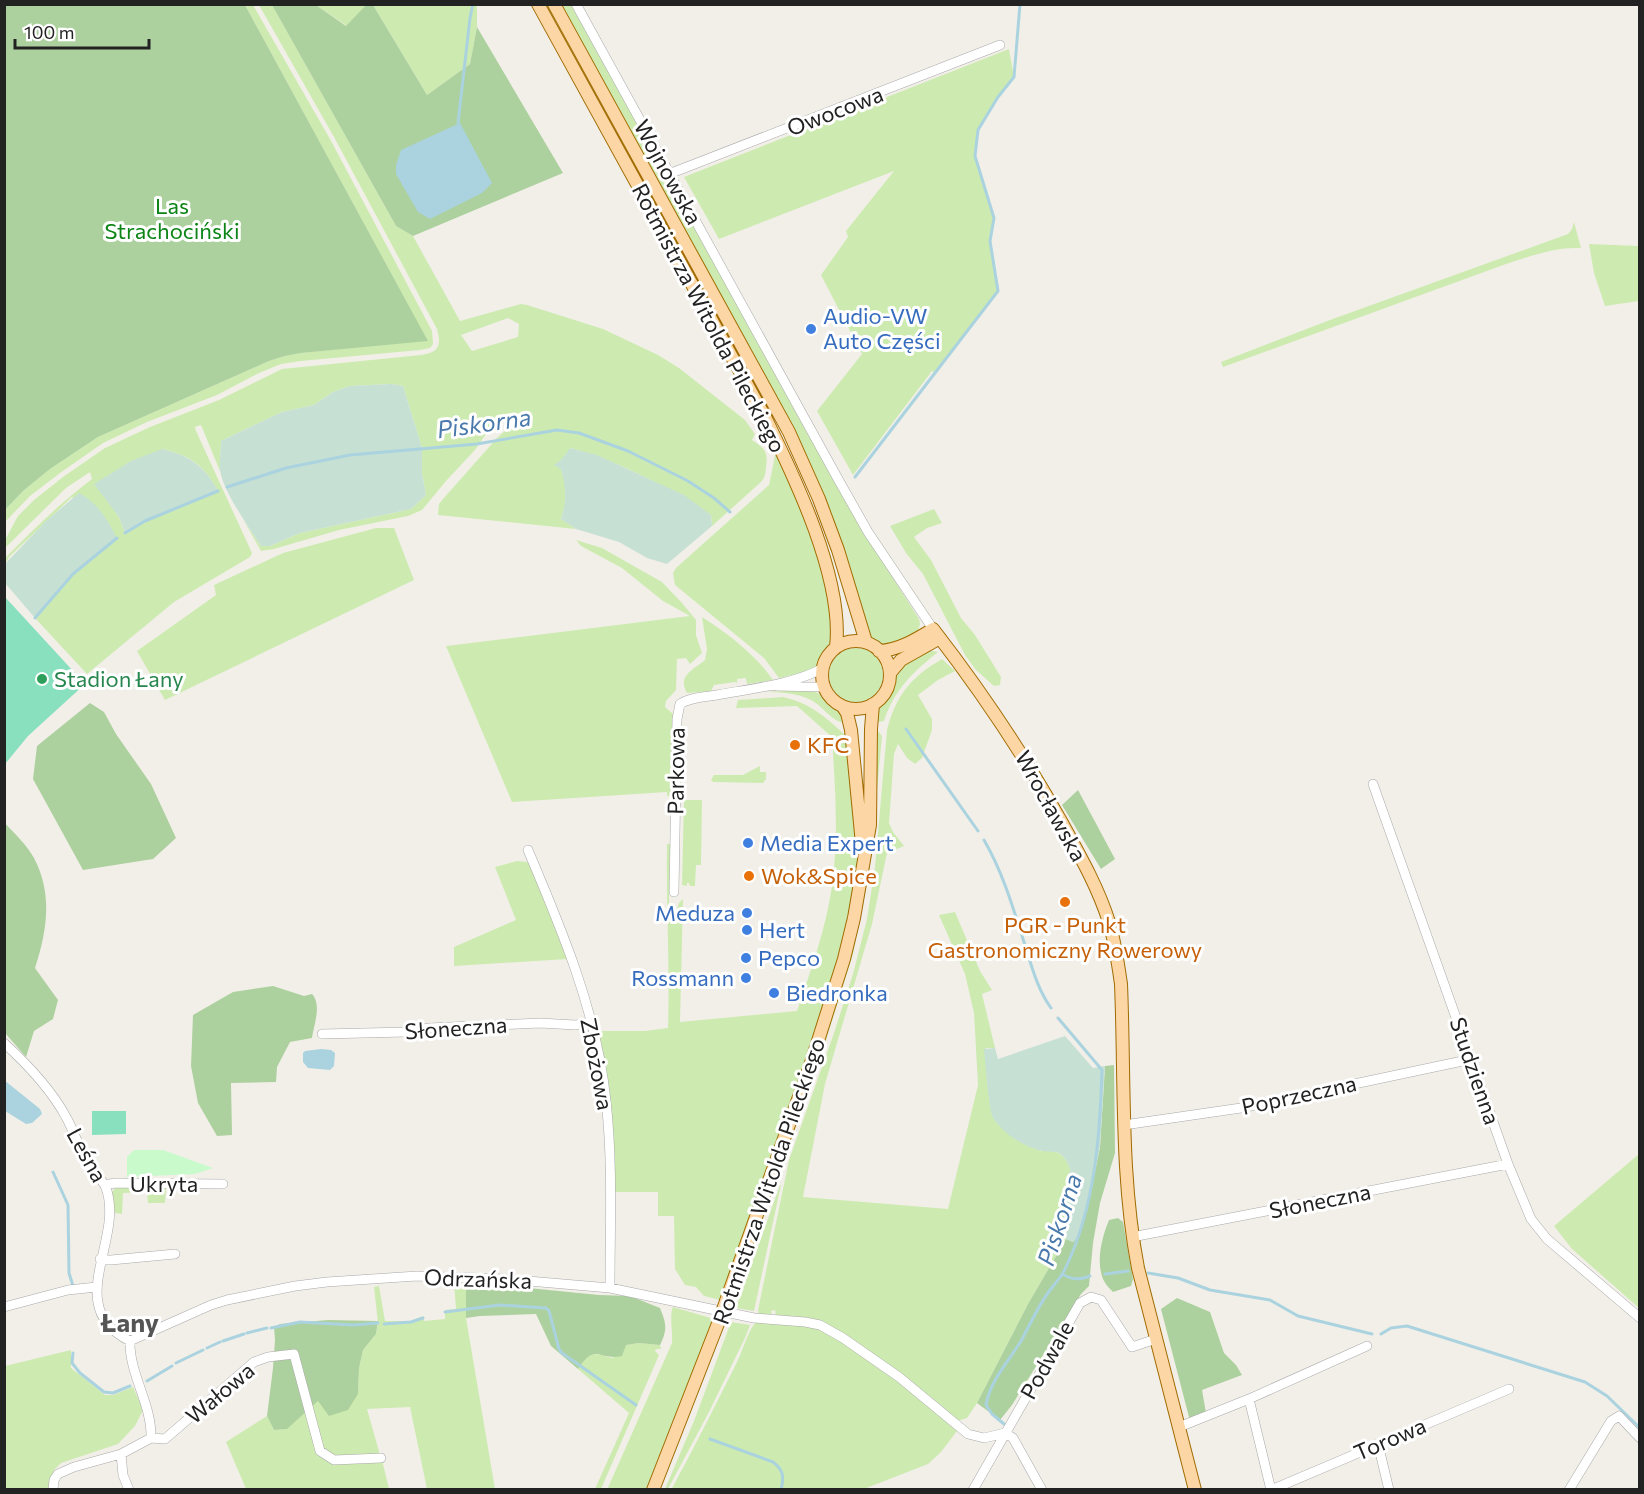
<svg xmlns="http://www.w3.org/2000/svg" width="1644" height="1494" font-family="Commissioner,sans-serif">
  <style>
    .grass { fill: #cdebb0; fill-rule: evenodd }
    .forest { fill: #add19e }
    .wetland { fill: #c6e0d4 }
    .park { fill: #c8facc }
    .pitch { fill: #88e0be }
    .water { fill: #aad3df }
    .lines { fill: none; stroke-linecap: round; stroke-linejoin: round }
    .stream { stroke: #aad3df; stroke-width: 3 }
    .minor-casing { stroke: #a9a9a9; stroke-width: 10 }
    .major-casing { stroke: #a06b00; stroke-width: 14 }
    .minor { stroke: #fff; stroke-width: 9 }
    .major { stroke: #fcd6a4; stroke-width: 12 }
    .major-bridge-casing { stroke: #a06b00; stroke-width: 14; stroke-linecap: butt }
    .major-bridge { stroke: #fcd6a4; stroke-width: 12 }
    .shop-dot { fill: #3f7fe0; stroke: #fff; stroke-width: 2 }
    .leisure-dot { fill: #2e9e5b; stroke: #fff; stroke-width: 2 }
    .food-dot { fill: #e8710a; stroke: #fff; stroke-width: 2 }
    .labels { text-anchor: middle; stroke-width: 6; stroke-linejoin: round; paint-order: stroke }
    .street-label { font-size: 22px; fill: #222; stroke: #fff }
    .park-label { font-size: 22px; fill: #0c8416; stroke: #fff }
    .shop-label { font-size: 22px; fill: #366cbe; stroke: #fff; text-anchor: start }
    .leisure-label { font-size: 22px; fill: #27864d; stroke: #fff; text-anchor: start }
    .food-label { font-size: 22px; fill: #c56008; stroke: #fff; text-anchor: start }
    .water-label { font-size: 24px; font-style: italic; fill: #4a7aab; stroke: #fff }
    .quarter-label { font-size: 26px; font-weight: bold; fill: #555; stroke: #fff }
  </style>
  <rect width="100%" height="100%" fill="#f2efe9"/>
  <path class="grass" d="M245,5H253L330,139L432,331L433,344L430,348L420,350L301,361L281,364L259,373L217,395L147,422L103,443L60,473L30,496L5,522V510L23,491L50,469L98,437L269,361L285,356L301,353L427,340Z
    M259,5H272L396,226L413,236L460,321L521,304L527,305L603,329L658,355L679,368L745,420L755,434L752,440C766,449 768,452 766,468C765,475 765,478 761,482L712,526L711,515C666,487 622,462 570,448L561,469L565,483L566,502L561,519L576,529L438,515L439,504L443,499L497,438L517,420L509,416L488,431L475,450L446,481L422,510L408,516L339,530L274,549L261,551L243,519L261,546H270L300,533L411,509L426,495L422,473V448L403,386L391,384L350,386L333,392L314,405L282,412L221,441L220,471L201,425L195,427L196,431L252,553L250,557L174,602L87,674L35,618L73,574L117,538L72,497L9,557L5,564V558C33,530 60,503 92,479L90,472L66,488L5,548V540L18,516L34,500L63,477L105,448L150,427L219,400L282,369L421,355C438,352 442,347 437,329L334,137ZM508,318L519,324L518,337L472,351L461,335ZM162,449C191,456 203,464 218,491L145,521L125,533L119,517L107,500Z
    M316,5H366L347,26Z
    M373,5H477V27L470,64L427,95Z
    M545,5H549L774,416L771,418Z
    M561,5H571L853,515L919,619L920,624L917,634L907,640L882,645L868,637L828,507L811,465L752,352Z
    M1009,49L1014,77L998,97L978,130L975,156L994,218L990,241L998,291L935,373L932,371L853,475L817,411L862,354L821,275L848,237L846,231L894,171L719,239L684,177Z
    M1574,222L1581,248C1554,247 1531,256 1506,264L1223,367L1221,362L1330,320L1568,234L1572,229Z
    M1589,244L1639,246V301L1605,306L1594,273Z
    M776,451L811,535L827,589L832,626V639L818,665L805,672L779,678L764,658L675,585L673,573L676,568L769,485Z
    M934,509L942,523L927,528L914,537L931,560L961,618L975,635L1001,677L1000,685L994,686L976,670L965,655L923,574L906,553L890,526Z
    M376,528H394L414,580L165,700L137,651L216,595L214,585L283,553Z
    M576,540L602,548L662,582L682,603L696,620V635L702,653L690,664L686,658L677,659L676,690L666,701L665,707L673,714L672,796H667V792L512,802L446,646L690,616L663,601L622,568L581,546Z
    M702,617C727,633 756,655 773,680L747,684L746,678L737,679V683L735,682L714,685L711,691L687,693C677,676 693,670 705,660L707,649Z
    M829 675a27 27 0 1 1 54 0a27 27 0 1 1-54 0Z
    M928,650L938,652C913,672 894,690 884,721L877,722L878,710L892,689L895,674L900,665Z
    M942,659L955,671L938,680L918,695L932,719V730L922,758L915,764L907,758L898,744L894,754L889,823L893,832L904,846L887,853L872,924L825,1084L803,1197L948,1209L978,1085L974,1013L965,974L939,915L955,912L980,971L992,990L982,994L995,1048H986L985,1059L987,1071L1040,1151C1057,1150 1063,1152 1070,1168L1066,1239L1028,1304L977,1403L967,1418L957,1421L895,1369L828,1324L815,1319L776,1316L775,1310L771,1311L772,1316L759,1315L758,1310L789,1160L834,1033L853,974L867,919L875,867L887,730C896,695 911,677 942,659Z
    M809,690C822,691 840,712 847,723C833,724 823,706 811,700C795,692 777,692 759,692Z
    M783,697C809,703 825,716 844,734L848,733C853,779 863,828 857,874C847,951 819,1025 793,1098C769,1165 745,1232 720,1300L704,1296L696,1287L685,1285L675,1269L674,1216H658V1192H613L597,1031H645L668,1028C670,966 666,905 667,844H670L669,908L677,909L679,903L683,899L680,1022L797,1011C811,970 826,928 832,886C839,836 835,787 832,737L797,706L736,708L738,700Z
    M876,732H879L882,736L869,874L853,954L826,1040L733,1303H731L841,988Z
    M760,766V772H766V779L763,783L713,782L711,780L714,775H743Z
    M684,800H702L701,865H696L695,886H690L689,883H687V886L682,885Z
    M517,861L527,862L533,868L568,959L454,966V947L516,920L495,867Z
    M1639,1154V1308L1572,1249L1554,1226Z
    M781,1185L754,1311L736,1308L780,1185Z
    M119,1187H166L165,1203H148L147,1192L123,1193L122,1214L115,1213L112,1192L115,1188Z
    M469,1282L466,1291V1318L495,1489H427L410,1407L367,1409L380,1455H332L323,1450L312,1406L318,1401L358,1394L359,1368L363,1350L376,1334L378,1323L374,1287L379,1286L385,1321H411L423,1316L424,1321L445,1319V1310L456,1309L454,1283Z
    M673,1307L714,1319L646,1489L607,1490L672,1343C673,1332 669,1315 673,1307Z
    M731,1322L750,1325L745,1338L709,1412L668,1489H665L694,1421Z
    M756,1322L815,1326L824,1330L904,1385L957,1431L941,1452L928,1464L864,1489L671,1490C694,1448 715,1406 736,1364C742,1353 748,1330 756,1322Z
    M639,1343L660,1345L661,1349H656L655,1351L659,1355L601,1489H595L629,1413L578,1369C590,1350 593,1353 613,1358L626,1345Z
    M71,1350V1368L105,1395H113L133,1387L143,1410L135,1426L118,1444L61,1463L54,1470L50,1489L5,1490V1366Z
    M306,1412L321,1456L382,1460L389,1489H246L226,1442L267,1416L274,1430L286,1429Z"/>
  <path class="forest" d="M5,4L245,5L428,341L301,353L285,356L269,361L98,437L50,469L23,491L5,510Z
    M272,5H316L346,26L366,5H373L427,95L470,64L477,27L563,173L413,236L396,226Z
    M90,703L104,712L116,734L151,784L176,838L153,859L83,870L33,779L37,746Z
    M1078,790L1115,859L1101,869L1062,805Z
    M4,822C14,833 27,845 34,858C53,894 47,931 35,968L58,1000L53,1019L34,1031L26,1057L5,1033Z
    M273,986L304,996L312,994C322,1005 314,1024 312,1038L290,1042L277,1067L276,1082L231,1083L232,1135L217,1136L198,1103L191,1066L193,1015L233,992Z
    M1114,1065L1115,1153L1100,1203L1093,1243L1089,1286L1081,1294L1012,1405L1000,1420L977,1403L1028,1304L1066,1239L1073,1242L1090,1196L1100,1147L1105,1066Z
    M1118,1218L1123,1222L1133,1279L1131,1286L1113,1292C1110,1289 1106,1285 1104,1281C1095,1263 1102,1237 1109,1220Z
    M469,1282L599,1295L630,1296L660,1308C666,1323 668,1329 660,1345L639,1343L626,1345L622,1356C598,1361 596,1342 578,1369L551,1346L536,1314L480,1316L466,1318V1291Z
    M1177,1298L1210,1312L1224,1353L1236,1365L1242,1375L1202,1390L1206,1413L1190,1421L1161,1309Z
    M328,1320L378,1321L376,1334L363,1350L359,1368L358,1394L348,1410L329,1416L318,1401L287,1429L274,1430L267,1416L273,1368L275,1340L274,1327L280,1324Z"/>
  <path class="wetland" d="M391,384L403,386L422,448V473L426,495L411,509L300,533L270,546H261C249,527 223,492 220,470C219,461 221,450 221,441L282,412L314,405L333,392L350,386Z
    M570,448L597,455L684,495L711,515L712,526L667,564L647,558L619,542L576,529L561,519C567,501 566,487 561,469L554,465L562,459Z
    M162,449C190,456 204,465 218,491L145,521L125,533L119,517L94,484L131,461Z
    M79,493C99,504 107,519 117,538L73,574L35,618L5,583V564L46,521Z
    M1065,1036L1093,1068L1105,1066L1100,1147L1079,1237L1073,1242L1066,1239L1070,1168C1059,1145 1056,1155 1038,1150C1021,1145 1003,1133 993,1118C989,1112 985,1060 984,1049L995,1048L998,1059Z"/>
  <path class="park" d="M134,1150H163L213,1168L195,1174L127,1177V1157Z"/>
  <path class="pitch" d="M5,597L85,684L28,736L5,764Z
    M92,1111H126V1134L92,1135Z"/>
  <path class="water" d="M460,123L492,183L482,193L430,219L418,212L396,174V165L401,150Z
    M321,1049L331,1050L335,1053L334,1066L330,1070L308,1068L303,1062V1053L305,1051Z
    M4,1080L40,1109L42,1114L32,1123L26,1124L5,1111Z"/>
  <g class="lines">
    <path class="stream" d="M458,123L470,18L473,4
      M855,477L998,291L990,241L994,218L975,156L978,130L998,97L1014,77L1020,4
      M227,487L286,468L350,455L477,444L557,430L579,433L628,451L688,481L714,498L730,512
      M125,533L145,521L218,491
      M35,618L73,574L117,538
      M906,729L978,831
      M984,840C1002,871 1012,904 1023,939C1031,963 1036,987 1051,1008
      M53,1172L68,1205L69,1273L73,1286
      M1148,1273L1178,1278L1210,1290L1270,1300L1298,1316L1372,1334
      M1062,1274C1073,1280 1079,1280 1090,1276
      M1105,1274L1128,1271
      M445,1312L500,1305L546,1308L549,1311L559,1349L562,1353L636,1405
      M384,1324L411,1322L423,1318
      M271,1328L300,1322L354,1325L378,1323
      M247,1333L267,1328
      M1381,1334L1391,1328L1407,1326L1585,1382L1607,1396L1640,1428
      M223,1341L244,1334
      M207,1348L220,1342
      M73,1353L72,1363L80,1373L104,1392L113,1393L130,1386
      M176,1363L203,1350
      M147,1381L172,1366
      M1004,1424L992,1414L986,1405C990,1381 1008,1362 1021,1341C1030,1325 1037,1308 1048,1293C1054,1284 1062,1277 1066,1267C1095,1206 1100,1136 1102,1070L1058,1018
      M710,1439L773,1462C784,1470 784,1478 781,1490"/>
    <defs>
      <path id="minor" d="M576,4L838,479L868,532L933,629
        M669,174L1000,45
        M776,686L824,687
        M1373,784L1508,1164L1531,1219L1547,1239L1640,1318
        M528,850C562,930 597,1013 606,1101C613,1163 610,1226 610,1288
        M674,892L677,719L680,704C690,697 705,697 717,695C749,689 795,684 823,668
        M322,1034L407,1032L429,1028L540,1023L575,1025L590,1023
        M4,1043C27,1064 51,1089 66,1117C74,1131 79,1148 87,1162C92,1171 102,1178 106,1188C125,1240 61,1307 130,1341L211,1305L227,1300L295,1286L327,1282L417,1276L505,1279L610,1288L754,1318L805,1322L820,1325L843,1338L899,1377L968,1434L984,1438L1005,1433L1013,1438L1042,1490
        M1124,1125L1241,1108L1472,1059
        M105,1185L115,1183L223,1184
        M1132,1237L1508,1164
        M100,1259L111,1260L175,1254
        M4,1307L68,1290L97,1287
        M1249,1399L1271,1490
        M1179,1427L1249,1399L1367,1346
        M151,1438L165,1439L254,1362L268,1357L294,1354L320,1451L334,1460L381,1458
        M1378,1444L1389,1490
        M121,1454L123,1475L129,1490
        M53,1490L54,1480L58,1474L74,1467L121,1454L151,1438C152,1404 129,1374 130,1341
        M973,1490L1080,1303L1091,1297L1101,1300L1132,1347L1156,1339
        M1271,1490L1509,1389
        M1569,1490L1611,1421L1619,1416L1640,1438"/>
      <path id="major" d="M538,4L766,419C795,478 844,580 836,647
        M554,4L789,432L819,499L838,550L866,642
        M822 675a34 34 0 1 1 68 0a34 34 0 1 1-68 0Z
        M879,651C899,650 917,639 933,629C981,691 1024,755 1062,823C1079,854 1098,887 1109,922C1115,942 1118,963 1121,984C1125,1079 1120,1175 1138,1268L1195,1490
        M890,673L901,660L940,638
        M843,707L847,713L851,730L862,844
        M726,1301L811,1063L844,959L854,918L870,825L871,729L873,704
        M653,1490L719,1321"/>
    </defs>
    <use href="#minor" class="minor-casing"/>
    <use href="#major" class="major-casing"/>
    <use href="#minor" class="minor"/>
    <use href="#major" class="major"/>
    <defs>
      <path id="major-bridge" d="M719,1321L726,1301"/>
    </defs>
    <use href="#major-bridge" class="major-bridge-casing"/>
    <use href="#major-bridge" class="major-bridge"/>
  </g>
  <g class="shop-dot">
    <circle cx="811" cy="329" r="6"/>
    <circle cx="748" cy="843" r="6"/>
    <circle cx="747" cy="913" r="6"/>
    <circle cx="747" cy="930" r="6"/>
    <circle cx="746" cy="958" r="6"/>
    <circle cx="746" cy="978" r="6"/>
    <circle cx="774" cy="993" r="6"/>
  </g>
  <circle class="leisure-dot" cx="42" cy="679" r="6"/>
  <g class="food-dot">
    <circle cx="795" cy="745" r="6"/>
    <circle cx="749" cy="876" r="6"/>
    <circle cx="1065" cy="902" r="6"/>
  </g>
  <g class="labels">
    <g class="street-label">
      <text transform="translate(835 111) rotate(-21)" y="8">Owocowa</text>
      <text transform="translate(668 172) rotate(61)" y="8">Wojnowska</text>
      <text transform="translate(709 318) rotate(62)" y="8">Rotmistrza Witolda Pileckiego</text>
      <text transform="translate(676 771) rotate(-89)" y="8">Parkowa</text>
      <text transform="translate(1051 806) rotate(61)" y="8">Wrocławska</text>
      <text transform="translate(456 1028) rotate(-4)" y="8">Słoneczna</text>
      <text transform="translate(597 1064) rotate(79)" y="8">Zbożowa</text>
      <text transform="translate(1475 1071) rotate(71)" y="8">Studzienna</text>
      <text transform="translate(1299 1095) rotate(-12)" y="8">Poprzeczna</text>
      <text transform="translate(87 1155) rotate(61)" y="8">Leśna</text>
      <text transform="translate(769 1181) rotate(-71)" y="8">Rotmistrza Witolda Pileckiego</text>
      <text x="164" y="1192">Ukryta</text>
      <text transform="translate(1320 1201) rotate(-11)" y="8">Słoneczna</text>
      <text transform="translate(478 1279) rotate(2)" y="8">Odrzańska</text>
      <text transform="translate(1047 1360) rotate(-61)" y="8">Podwale</text>
      <text transform="translate(220 1393) rotate(-40)" y="8">Wałowa</text>
      <text transform="translate(1390 1439) rotate(-23)" y="8">Torowa</text>
    </g>
    <g class="park-label">
      <text x="172" y="214">Las<tspan x="172" dy="25">Strachociński</tspan></text>
    </g>
    <g class="shop-label">
      <text x="823" y="324">Audio-VW<tspan x="823" dy="25">Auto Części</tspan></text>
      <text x="760" y="851">Media Expert</text>
      <text x="735" y="921" text-anchor="end">Meduza</text>
      <text x="759" y="938">Hert</text>
      <text x="758" y="966">Pepco</text>
      <text x="734" y="986" text-anchor="end">Rossmann</text>
      <text x="786" y="1001">Biedronka</text>
    </g>
    <g class="leisure-label">
      <text x="54" y="687">Stadion Łany</text>
    </g>
    <g class="food-label">
      <text x="807" y="753">KFC</text>
      <text x="761" y="884">Wok&amp;Spice</text>
      <text x="1065" y="933" text-anchor="middle">PGR - Punkt<tspan x="1065" dy="25">Gastronomiczny Rowerowy</tspan></text>
    </g>
    <g class="water-label">
      <text transform="translate(484 424) rotate(-8)" y="8">Piskorna</text>
      <text transform="translate(1060 1220) rotate(-72)" y="8">Piskorna</text>
    </g>
    <g class="quarter-label">
      <text x="130" y="1332">Łany</text>
    </g>
  </g>
  <rect width="1644" height="1494" fill="none" stroke="#222222" stroke-width="12"/>
  <path d="M15 39v9h134v-9" fill="none" stroke="#222222" stroke-width="3"/>
  <text x="24" y="39" font-size="18" fill="#222222" stroke="#ffffff" stroke-width="4.5" paint-order="stroke">100 m</text>
</svg>
